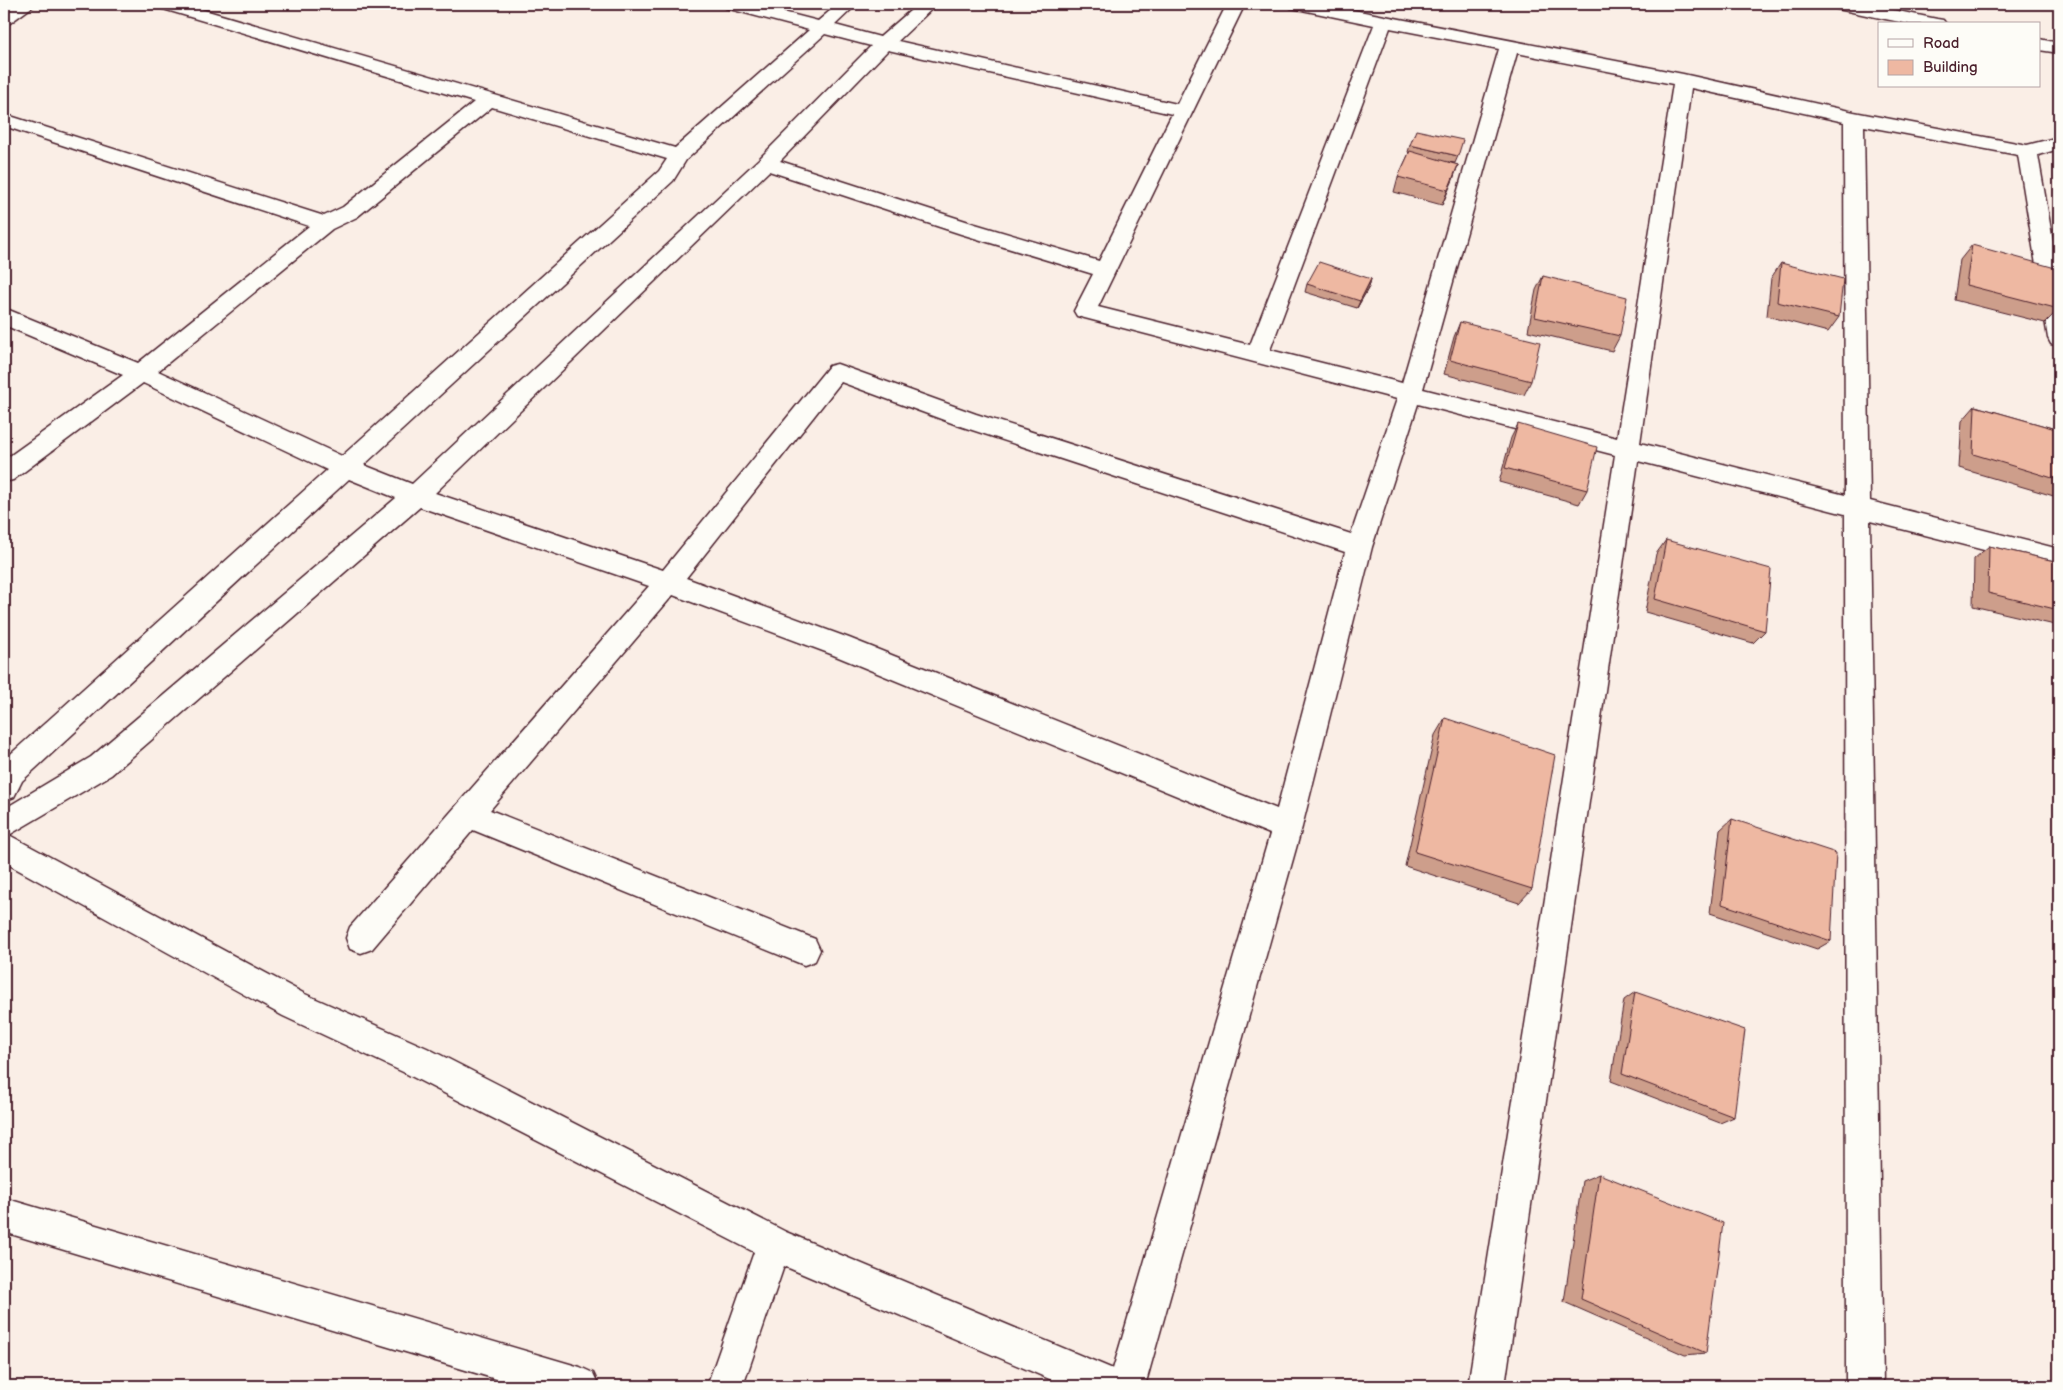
<svg xmlns="http://www.w3.org/2000/svg" width="2063" height="1390" font-family="'Balsamiq Sans',sans-serif">
  <style>
    .lines { fill: none; stroke-linecap: round; stroke-linejoin: round }
    .minor-casing { stroke: #4a1f2b; stroke-width: 3 }
    .minor { fill: #fdfcf7; fill-rule: evenodd }
    .wall { fill: #cd9e8b; stroke: #4a1f2b }
    .shaded-wall { fill: #a78171; stroke: #4a1f2b }
    .building { fill: #eeb8a2; stroke: #4a1f2b }
  </style>
  <rect width="100%" height="100%" fill="#faeee6"/>
  <filter id="ink" filterUnits="userSpaceOnUse"><feTurbulence type="fractalNoise" baseFrequency=".02" numOctaves="2"/><feDisplacementMap in="SourceGraphic" scale="10" xChannelSelector="R" yChannelSelector="G"/><feConvolveMatrix kernelMatrix="1 2 1 2 8 2 1 2 1" color-interpolation-filters="sRGB"/></filter>
  <g filter="url(#ink)">
    <g class="lines">
      <defs>
        <path id="minor" d="M15,4H36L10,23L4,24V11Z
          M157,4H184L675,148L809,30L726,8L723,4H752L818,21L838,4H857L835,25L880,37L918,4H937L898,41L1177,104L1227,4H1245L1098,307L1250,345L1374,25L1297,9L1291,8L1288,4H1323L1683,74L1854,112L2027,145L2059,137V149L2038,155L2059,276V346L2051,344L2048,338L2018,155L1864,126L1870,501L2059,549V569L1870,521L1883,1386H1846L1845,514L1638,461L1505,1386H1468L1615,455L1418,404L1372,547L1302,827L1145,1386H1066L784,1266L743,1386H707L754,1252L403,1072L283,1016L4,862V809L91,757L396,498L349,479L22,781L14,797L4,801V760L327,470L143,383L13,480L4,482V460L123,375L4,325V308L138,363L309,226L4,126V114L324,216L343,207L474,102L160,8ZM1390,28L1499,49L1402,383L1270,350ZM825,34L871,46L759,159L412,484L364,465L673,181L686,160ZM888,50L1172,114L1099,261L975,224L780,161ZM1517,53L1673,84L1617,438L1423,389ZM1691,88L1844,122L1845,495L1640,443ZM492,107L667,159L659,171L342,456L158,371L332,229L357,217ZM769,171L961,234L1093,274L1074,311L1077,316L1397,399L1351,534L976,414L837,364L829,366L663,570L435,493ZM841,382L960,426L1345,552L1277,809L849,638L686,578ZM420,507L649,586L350,927L346,938L350,949L361,953L372,949L473,830L804,965L815,961L820,950L815,939L490,810L673,595L831,654L1270,834L1113,1369L786,1232L427,1048L305,994L9,835L111,775Z
          M1830,4H1864L1937,19L1943,20L1946,24H1909L1833,8Z
          M2039,39L2059,43V53L2039,50Z
          M4,1198L580,1367L593,1373L599,1386H519L4,1232Z"/>
      </defs>
      <use href="#minor" class="minor-casing"/>
      <use href="#minor" class="minor"/>
    </g>
    <path class="wall" d="M1410,145L1458,156L1455,163L1448,162L1458,165L1442,205L1394,192L1398,177L1409,153L1408,152Z
      M1972,245L2059,309L2045,323L1954,300L1960,260Z
      M1781,263L1839,317L1828,332L1767,316L1771,278Z
      M1543,276L1620,336L1612,351L1528,331L1536,290Z
      M1371,279L1369,287L1357,308L1305,292L1307,284Z
      M1460,322L1531,381L1524,395L1444,374L1454,337Z
      M1975,406L2059,430V496L2057,497L1959,468L1962,421Z
      M1518,424L1587,490L1579,504L1499,482L1511,438Z
      M1666,540L1765,631L1753,643L1645,612L1656,554Z
      M1989,546L2059,562V626L1973,606L1974,559Z
      M1445,718L1532,889L1519,903L1405,866L1435,735Z
      M1732,819L1831,941L1817,949L1710,913L1720,830Z
      M1635,992L1734,1117L1720,1123L1611,1081L1624,1000Z
      M1599,1174L1706,1353L1685,1355L1564,1302L1582,1181Z"/>
    <path class="shaded-wall" d="M1458,165L1453,180L1442,205Z
      M1371,279L1369,287L1357,308L1360,301Z"/>
    <path class="building" d="M1416,130L1463,140L1458,156L1410,145Z
      M1410,151L1458,165L1448,190L1398,177Z
      M1972,245L2059,269V309L1966,285Z
      M1319,262L1371,279L1360,301L1307,284Z
      M1781,263L1843,279L1839,317L1777,302Z
      M1543,276L1627,297L1620,336L1535,317Z
      M1460,322L1540,342L1531,381L1450,360Z
      M1975,406L2059,430V480L1973,454Z
      M1518,424L1597,447L1587,490L1505,468Z
      M1666,540L1771,569L1765,631L1655,599Z
      M1989,546L2059,562V610L1988,593Z
      M1445,718L1555,755L1532,889L1415,852Z
      M1732,819L1836,853L1831,941L1722,904Z
      M1635,992L1745,1030L1734,1117L1622,1074Z
      M1599,1174L1723,1223L1706,1353L1581,1299Z"/>
  </g>
  <rect width="2063" height="1390" fill="none" stroke="#fdfcf7" stroke-width="20"/>
  <rect x="10" y="10" width="2043" height="1370" fill="none" stroke="#4a1f2b" stroke-width="2" filter="url(#ink)"/>
  <rect x="1878" y="22" width="162" height="65" fill="#fdfcf7" stroke="#b5a4a5"/>
  <rect x="1888" y="39" width="25" height="8" fill="#fdfcf7" stroke="#b5a4a5"/>
  <text x="1923" y="48" font-size="15" fill="#4a1f2b">Road</text>
  <rect x="1888" y="60" width="25" height="15" fill="#eeb8a2" stroke="#b5a4a5"/>
  <text x="1923" y="72" font-size="15" fill="#4a1f2b">Building</text>
</svg>
